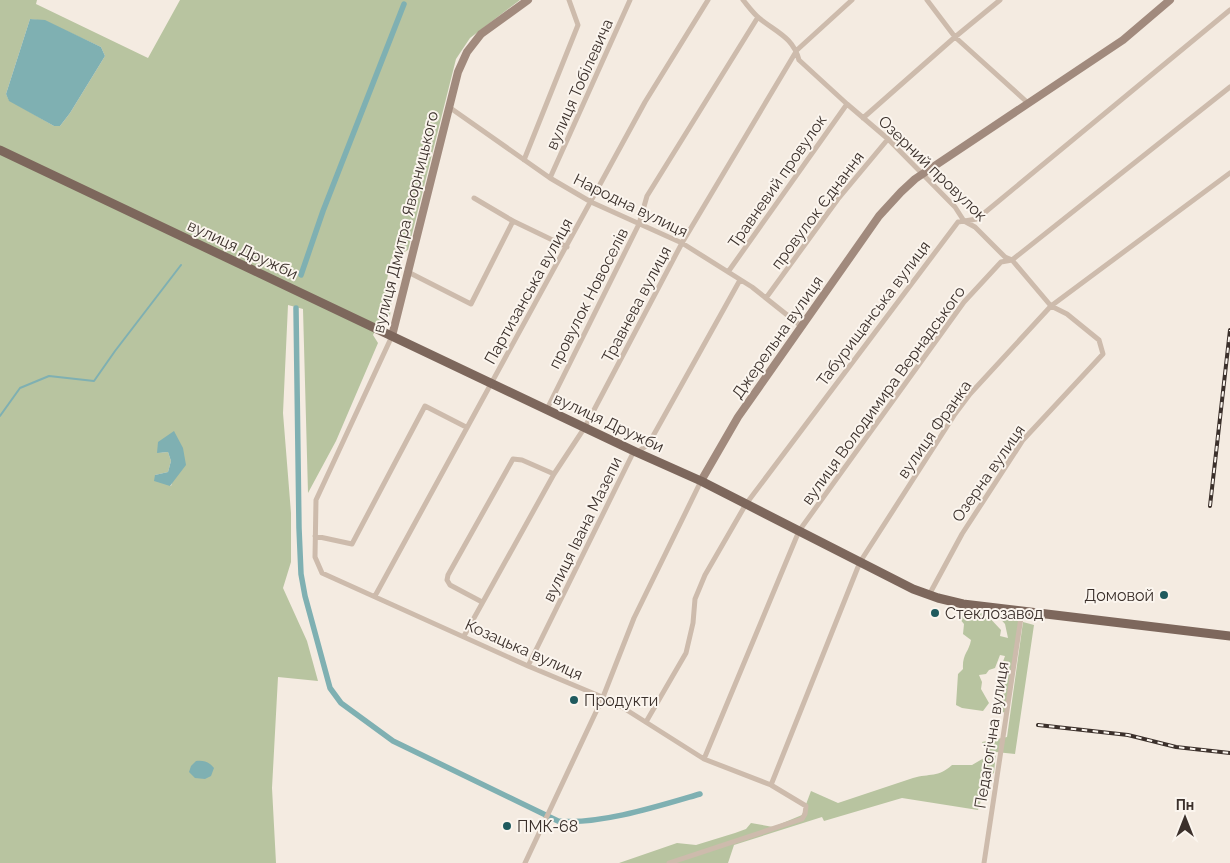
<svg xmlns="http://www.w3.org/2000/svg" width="1230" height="863" font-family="Raleway,sans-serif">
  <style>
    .green { fill: #b8c4a0; fill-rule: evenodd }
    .water { fill: #7fb0b2 }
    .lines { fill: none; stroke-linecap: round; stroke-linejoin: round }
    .stream { stroke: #7fb0b2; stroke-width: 2 }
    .canal { stroke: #7fb0b2; stroke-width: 5.5 }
    .street { stroke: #cdbbac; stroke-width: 5 }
    .secondary { stroke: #a18a7d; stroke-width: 8 }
    .primary { stroke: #7d675c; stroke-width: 9 }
    .rail-casing { stroke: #3b302b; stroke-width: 4 }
    .rail { stroke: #fbf5ee; stroke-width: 2; stroke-dasharray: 5.5; stroke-linecap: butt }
    .poi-dot { fill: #1f5a5e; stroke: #fbf5ee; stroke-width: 2 }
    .labels { text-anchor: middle; stroke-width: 4; stroke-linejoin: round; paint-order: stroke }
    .street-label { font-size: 16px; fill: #3b302b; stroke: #fbf5ee }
    .poi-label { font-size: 16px; fill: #3b302b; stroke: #fbf5ee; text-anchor: start }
  </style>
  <rect width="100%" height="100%" fill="#f4ebe1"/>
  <path class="green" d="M0,0H37L36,4L148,58L180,0H520L470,38L456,59L408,250L391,259L387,280L392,298L390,316L378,325L373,335L378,343L336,441L308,493L303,309L288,305L283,413L291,513V562L283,588L307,641L318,681L278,677L272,788L276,863H0ZM30,19L45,21L101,47L105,56L70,113L60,126H54L9,100L6,94ZM183,448L171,486L155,475L168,472L171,461L168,452L157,453Z
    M962,608L986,614L1001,630L1000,636L1008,638L1005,624L996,614C1004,614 1010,617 1018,617L1019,621L1006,713L996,710L998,682H1005C1000,672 1001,667 1005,656L1000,655L995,668L989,670L986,674L979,675L982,682L981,689L989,703L983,711L962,708L956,705L958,674L963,669C962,654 969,652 971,640L963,634L964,624L959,618Z
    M1023,622L1034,625L1015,754L996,752L994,773L984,778L983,794L978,810L902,798L824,821L822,817L734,845L728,863H619L677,843L696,845L735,833L746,829L751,823L773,827L802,815L811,791L838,803C863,795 888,786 913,778C930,773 938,778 952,765H972L984,758L986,750L982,742L1007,737Z"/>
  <path class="water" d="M30,19L45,20L101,47L105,56L70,113L60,126H54L9,101L6,94Z
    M174,431L183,448L186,465L170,486L154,481L155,475L168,472L171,461L168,452L157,453L158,442Z
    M196,761C204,760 209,762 214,768L211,776L205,779L195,778L189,772L191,766Z"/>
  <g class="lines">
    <path class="stream" d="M0,416L20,388L49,376L94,381L115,351L181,265"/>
    <path class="canal" d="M301,275L323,211L404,4
      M296,308L299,528L301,574L305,596L330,688L341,703L393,741L558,821C600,825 659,806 700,794"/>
    <path class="street" d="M743,0C748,6 753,13 759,18C776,32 793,37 799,60L847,104L888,139L955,207L964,221L975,227L1005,257L1012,260L1051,306L1067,314L1099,340L1103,354L1023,440L962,534L929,595
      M927,0L955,37L1028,103
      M449,107L550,178L591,202L682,243L752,287L801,326
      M863,118L955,37L1000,0
      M524,160L578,25L569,0
      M550,178L630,0
      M474,198L513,221
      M408,272L471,304L513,221L567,247
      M728,272L847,104
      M766,298L838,199L888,139
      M392,336L316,500L315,557L322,573L528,666L614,702L704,759L771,785L806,806L805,814L802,819L669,863
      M547,409L639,224L647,196L758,17
      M315,536L352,544L425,406L466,427
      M375,596L645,102L708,0
      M482,602L450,585L447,580L448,575L513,459L522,460L554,474
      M464,636L554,474L585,427L682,243L797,50L852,0
      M528,666L632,455L648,445L740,280
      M646,722L686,653L693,623L695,599L705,575L746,504L958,222L977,219L1230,10
      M704,759L799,531L964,302L1001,262L1012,260L1230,87
      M771,785L860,562L955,414L970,394L1051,306L1230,173
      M525,863L603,697L634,618L701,481
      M984,863L1022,611"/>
    <path class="secondary" d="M392,336L458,72L467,52L481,34L528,0
      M701,481L738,417L879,216L901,192L915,179L1123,40L1170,0"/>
    <path class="primary" d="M0,150L636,452L701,481L913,589L938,598L963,604L1230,636"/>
    <defs>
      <path id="rail" d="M1210,506L1230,330
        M1038,725L1128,735L1176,747L1230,753"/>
    </defs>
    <use href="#rail" class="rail-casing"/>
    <use href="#rail" class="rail"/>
  </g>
  <g class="poi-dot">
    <circle cx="1164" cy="595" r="5"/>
    <circle cx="935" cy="613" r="5"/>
    <circle cx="574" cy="700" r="5"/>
    <circle cx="507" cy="826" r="5"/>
  </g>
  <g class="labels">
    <g class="street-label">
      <text transform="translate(579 84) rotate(-66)" y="6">вулиця Тобілевича</text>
      <text transform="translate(933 168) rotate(44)" y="6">Озерний провулок</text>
      <text transform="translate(777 181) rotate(-55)" y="6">Травневий провулок</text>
      <text transform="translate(631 205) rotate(26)" y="6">Народна вулиця</text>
      <text transform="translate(817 210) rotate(-53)" y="6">провулок Єднання</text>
      <text transform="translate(405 222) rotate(-76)" y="6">вулиця Дмитра Яворницького</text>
      <text transform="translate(243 249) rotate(25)" y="6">вулиця Дружби</text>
      <text transform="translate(528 291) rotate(-61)" y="6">Партизанська вулиця</text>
      <text transform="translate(588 298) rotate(-63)" y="6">провулок Новоселів</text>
      <text transform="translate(636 304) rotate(-62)" y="6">Травнева вулиця</text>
      <text transform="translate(873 313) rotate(-53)" y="6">Табурищанська вулиця</text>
      <text transform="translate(777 337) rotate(-55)" y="6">Джерельна вулиця</text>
      <text transform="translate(883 395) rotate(-54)" y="6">вулиця Володимира Вернадського</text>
      <text transform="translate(609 422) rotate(25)" y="6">вулиця Дружби</text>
      <text transform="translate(934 429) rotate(-55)" y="6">вулиця Франка</text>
      <text transform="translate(988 473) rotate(-55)" y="6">Озерна вулиця</text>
      <text transform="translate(582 529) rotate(-64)" y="6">вулиця Івана Мазепи</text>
      <text transform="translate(524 649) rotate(24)" y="6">Козацька вулиця</text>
      <text transform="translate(991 735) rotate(-81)" y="6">Педагогічна вулиця</text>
    </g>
    <g class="poi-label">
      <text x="1154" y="601" text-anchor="end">Домовой</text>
      <text x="945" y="619">Стеклозавод</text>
      <text x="584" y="706">Продукти</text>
      <text x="517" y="832">ПМК-68</text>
    </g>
  </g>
  <g transform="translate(1185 818)" stroke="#fbf5ee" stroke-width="4" paint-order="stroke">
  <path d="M0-4L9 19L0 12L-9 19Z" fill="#3b302b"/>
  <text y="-8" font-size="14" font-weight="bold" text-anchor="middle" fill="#3b302b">Пн</text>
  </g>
</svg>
